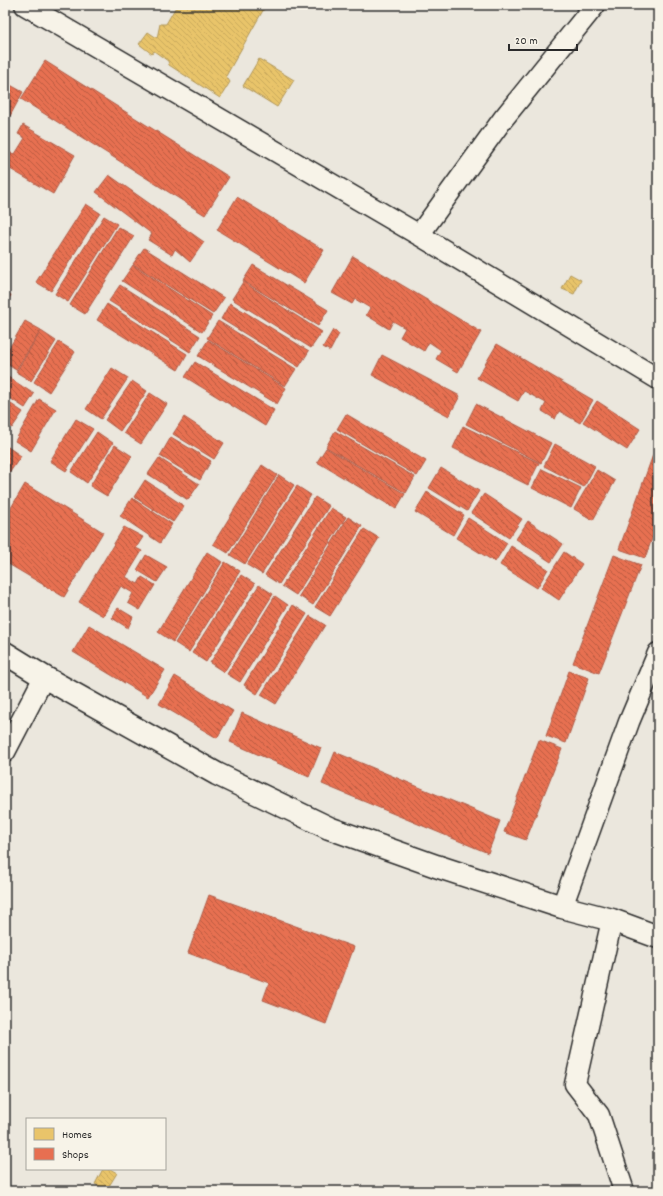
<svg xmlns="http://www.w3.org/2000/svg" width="663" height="1196" font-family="Dekko,sans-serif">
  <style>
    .homes { fill: url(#homes-back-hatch); stroke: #b09657 }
    .shops { fill: url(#shops-back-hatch); stroke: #af5b46 }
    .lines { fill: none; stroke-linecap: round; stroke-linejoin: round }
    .street-casing { stroke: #2b2b2b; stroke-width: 23 }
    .highway-casing { stroke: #2b2b2b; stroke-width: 25 }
    .street { stroke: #f7f3e8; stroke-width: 20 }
    .highway { stroke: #f7f3e8; stroke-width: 22 }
  </style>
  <defs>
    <pattern id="homes-back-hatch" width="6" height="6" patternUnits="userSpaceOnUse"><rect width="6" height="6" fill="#e9c46a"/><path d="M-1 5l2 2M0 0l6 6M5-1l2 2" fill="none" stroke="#c8a95c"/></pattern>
    <pattern id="shops-back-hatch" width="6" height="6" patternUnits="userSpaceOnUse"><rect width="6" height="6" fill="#e76f51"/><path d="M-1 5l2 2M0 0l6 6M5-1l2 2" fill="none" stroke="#bb5b43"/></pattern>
  </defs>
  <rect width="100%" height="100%" fill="#ebe7dd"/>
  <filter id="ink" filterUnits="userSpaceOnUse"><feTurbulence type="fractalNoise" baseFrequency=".025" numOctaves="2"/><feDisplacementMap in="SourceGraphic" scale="8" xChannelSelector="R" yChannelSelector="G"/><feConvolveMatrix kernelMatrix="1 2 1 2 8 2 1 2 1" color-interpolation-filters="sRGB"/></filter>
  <g filter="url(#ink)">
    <path class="homes" d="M177,5H266L226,76L230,82L220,98L169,65L168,61L154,51L152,54L139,44L148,32L157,38L160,24H166Z
      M259,59L294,80L277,107L243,86Z
      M570,274L581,280L574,294L562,289Z
      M103,1169H110L117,1173L106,1191L95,1184Z"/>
    <path class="shops" d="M45,61L229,177L205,215L21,99Z
      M5,82L23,92L10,116L5,114V100L7,97L5,96Z
      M23,125L75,155L53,194L5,166L6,152L15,154L25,138L18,134Z
      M109,175L204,242L190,262L175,249L172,255L148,240L152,234L96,192Z
      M237,197L324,250L304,283L217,230Z
      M86,204L100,213L51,291L36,282Z
      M104,216L117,224L68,302L55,294Z
      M118,227L134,236L85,314L70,305Z
      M144,248L224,298L213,314L133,264Z
      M353,256L481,332L458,372L436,359L441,350L429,342L424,351L400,337L405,328L393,321L389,329L366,315L370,308L355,299L352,304L332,293Z
      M133,265L212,316L202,332L122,281Z
      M253,265L328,310L318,326L243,281Z
      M243,282L322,332L311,348L232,299Z
      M120,285L200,336L190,352L109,301Z
      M5,292L11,295L5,306Z
      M230,303L309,351L299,367L221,319Z
      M107,304L187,354L178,370L97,320Z
      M25,321L41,330L16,370L5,363V355Z
      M218,321L296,369L285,386L207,338Z
      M333,330L339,334L330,351L323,347Z
      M41,331L56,341L31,381L16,372Z
      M208,340L286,388L277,404L198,356Z
      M59,342L75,352L49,392L34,382Z
      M497,344L593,400L580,423L559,411L555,419L542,411L546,403L524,391L518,401L477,378Z
      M382,355L460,396L449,416L372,375Z
      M195,362L274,410L265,426L185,377Z
      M112,368L128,378L101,419L86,409Z
      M5,375L34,394L25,408L5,395Z
      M132,381L147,391L120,431L105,420Z
      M150,393L167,404L141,444L124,433Z
      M39,399L56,409L31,451L15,441Z
      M5,400L23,412L12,428L5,423Z
      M597,401L640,429L627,450L583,422Z
      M476,404L551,443L541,463L466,424Z
      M346,414L426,461L417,476L337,429Z
      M184,417L224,443L214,459L173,434Z
      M76,419L93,429L66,471L50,461Z
      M463,426L539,463L528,485L453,448Z
      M335,431L415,477L406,493L326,447Z
      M97,432L113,443L87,483L71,472Z
      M171,437L211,461L200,480L160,456Z
      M658,441V522L645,558L619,549Z
      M555,444L595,466L584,487L544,466Z
      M5,445L21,456L10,472L5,469Z
      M115,445L132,456L107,496L90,486Z
      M326,448L405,494L396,509L317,462Z
      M159,458L199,484L188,500L148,474Z
      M262,465L277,475L228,553L213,544Z
      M441,468L479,491L467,511L429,488Z
      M542,469L581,488L571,508L532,488Z
      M597,470L615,481L593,520L574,509Z
      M279,475L294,485L245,564L230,555Z
      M145,480L184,506L173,522L134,497Z
      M25,484L103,532L64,597L5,562V518Z
      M297,486L311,495L262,574L247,565Z
      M427,492L464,515L453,535L415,512Z
      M484,494L522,519L509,538L471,513Z
      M315,497L329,506L279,584L265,575Z
      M132,498L172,524L160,543L120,516Z
      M331,508L346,517L296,595L282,586Z
      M348,517L362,526L313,605L299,596Z
      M468,518L507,543L495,562L456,538Z
      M528,521L563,544L551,562L516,539Z
      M124,527L143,537L136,548L142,551L126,577L138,584L142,577L155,585L140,610L128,603L133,593L121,586L103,616L79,602Z
      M364,529L379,538L330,616L315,607Z
      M511,546L548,569L537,588L500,565Z
      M207,552L222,562L173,642L158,632Z
      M564,552L582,564L559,600L541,588Z
      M146,555L167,567L157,582L137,570Z
      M614,555L641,565L599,673L573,663Z
      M225,562L240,571L189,652L175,643Z
      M241,575L255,584L206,662L192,653Z
      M259,585L273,594L224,672L210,663Z
      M275,596L288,605L240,682L227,674Z
      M293,605L307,614L257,694L244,685Z
      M118,608L133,617L128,628L112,618Z
      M310,616L325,625L276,704L261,695Z
      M89,625L165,670L148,697L73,652Z
      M569,671L589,678L566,743L546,736Z
      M175,676L233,711L217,738L159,704Z
      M242,713L321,748L309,777L230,742Z
      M539,740L562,749L526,840L504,832Z
      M335,752L500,821L488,853L322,784Z
      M209,895L354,947L326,1024L263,1000L269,983L188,953Z"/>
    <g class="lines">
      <defs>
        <path id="street" d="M25,5L419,235L503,119L595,5
          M419,235L658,379
          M5,752L44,677
          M562,907L629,722L658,653
          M612,920L575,1084L599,1115L624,1191"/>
        <path id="highway" d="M5,653L44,677L217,774L329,828L436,866L562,907L612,920L658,937"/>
      </defs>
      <use href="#street" class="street-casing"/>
      <use href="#highway" class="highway-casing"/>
      <use href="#street" class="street"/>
      <use href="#highway" class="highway"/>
    </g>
  </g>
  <rect width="663" height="1196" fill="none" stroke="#f7f3e8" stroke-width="20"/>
  <rect x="10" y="10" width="643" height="1176" fill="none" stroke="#2b2b2b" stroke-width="1.5" filter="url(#ink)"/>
  <rect x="26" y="1118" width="140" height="52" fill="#f7f3e8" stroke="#a5a39c"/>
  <rect x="34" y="1128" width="20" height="12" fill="#e9c46a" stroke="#a5a39c"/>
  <text x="62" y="1138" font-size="12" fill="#2b2b2b">Homes</text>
  <rect x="34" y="1148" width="20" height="12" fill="#e76f51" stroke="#a5a39c"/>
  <text x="62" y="1158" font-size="12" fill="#2b2b2b">Shops</text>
  <path d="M509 44v6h68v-6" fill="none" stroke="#2b2b2b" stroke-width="2"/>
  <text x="515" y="44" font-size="12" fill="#2b2b2b" stroke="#f7f3e8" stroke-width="3" paint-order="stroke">20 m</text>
</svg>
